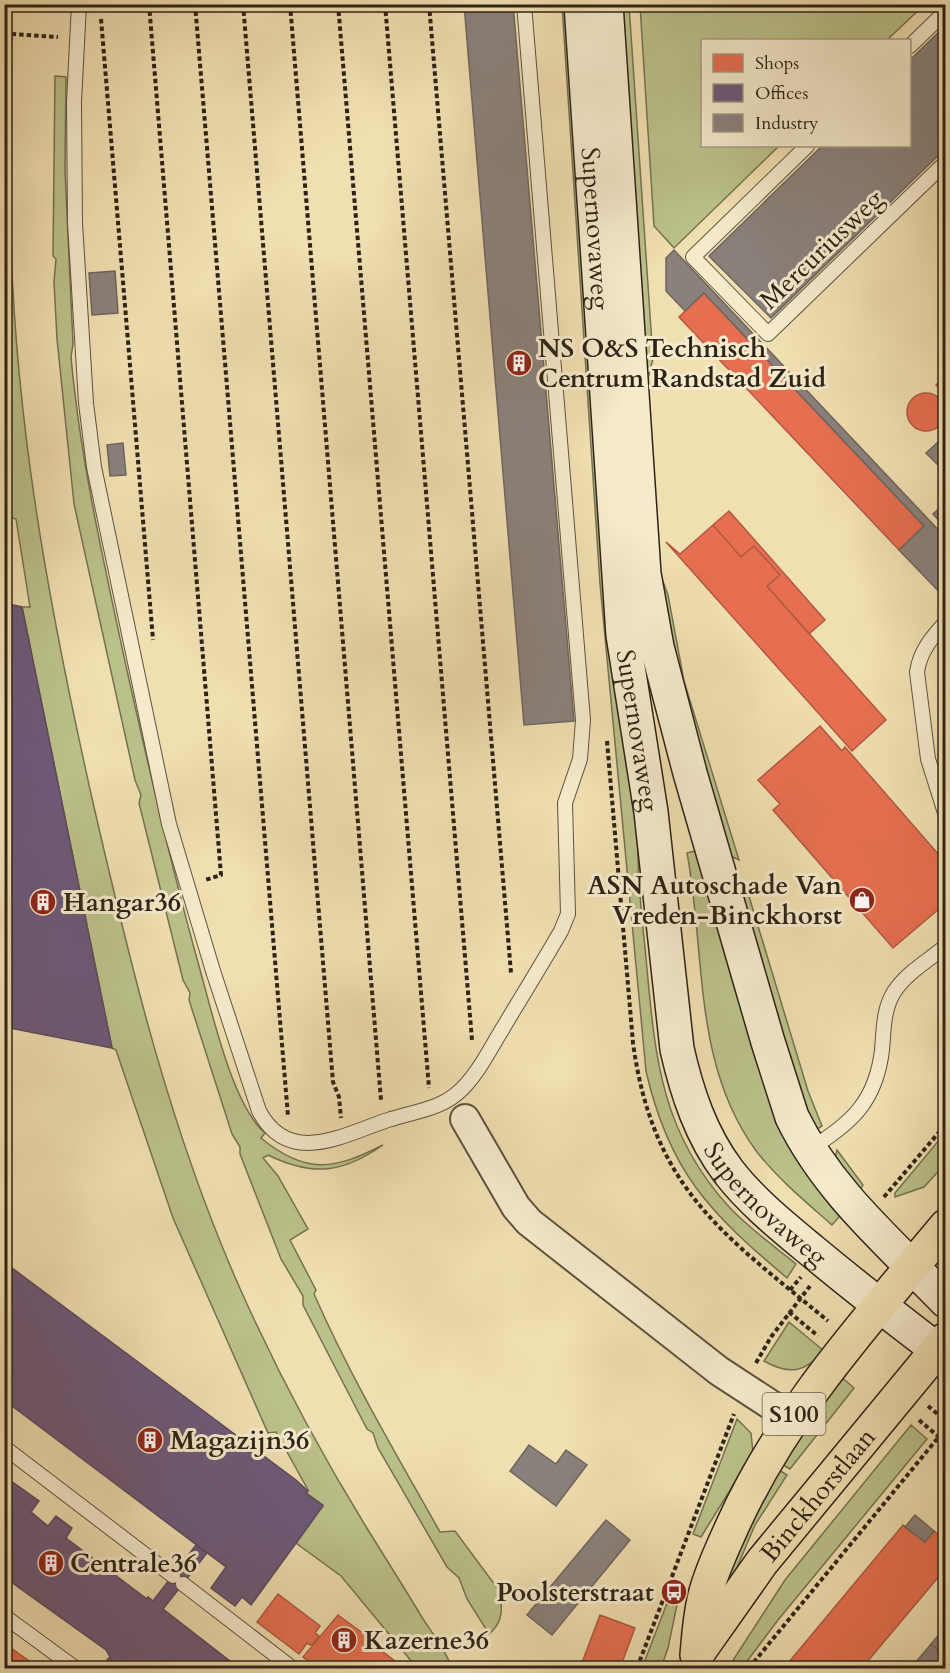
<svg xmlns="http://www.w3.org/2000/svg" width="950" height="1673" font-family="Cardo,serif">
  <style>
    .green { fill: #bbc18a; stroke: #747250; stroke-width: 1.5 }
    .shops { fill: #e76f51; stroke: #b05840; stroke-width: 1.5 }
    .offices { fill: #6d597a; stroke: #5a495c; stroke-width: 1.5 }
    .industry { fill: #8a817c; stroke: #6e655e; stroke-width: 1.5 }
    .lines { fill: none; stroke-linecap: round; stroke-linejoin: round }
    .lane-casing { stroke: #5e523e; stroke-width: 16 }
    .street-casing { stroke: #5e523e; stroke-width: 32 }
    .secondary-casing { stroke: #2e2317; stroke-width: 36 }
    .primary-casing { stroke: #2e2317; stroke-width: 36 }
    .path { stroke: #2e2317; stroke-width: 4; stroke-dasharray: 4.5 3; stroke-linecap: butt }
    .lane { stroke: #f5eacc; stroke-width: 14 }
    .street { stroke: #f5eacc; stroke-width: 28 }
    .secondary { stroke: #f5eacc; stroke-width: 33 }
    .primary { stroke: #f0dfb1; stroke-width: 33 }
    .labels { text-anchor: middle; stroke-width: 6; stroke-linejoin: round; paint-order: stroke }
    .shield { fill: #f5eacc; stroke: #6a5f4d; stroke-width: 1.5 }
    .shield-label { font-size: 24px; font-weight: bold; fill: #2e2317 }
    .street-label { font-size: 26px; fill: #2e2317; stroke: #f5eacc }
    .poi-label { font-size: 26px; font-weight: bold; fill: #2e2317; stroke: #f5eacc; text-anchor: start }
  </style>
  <rect width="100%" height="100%" fill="#f0dfb1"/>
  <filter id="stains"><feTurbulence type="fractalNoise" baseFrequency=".00333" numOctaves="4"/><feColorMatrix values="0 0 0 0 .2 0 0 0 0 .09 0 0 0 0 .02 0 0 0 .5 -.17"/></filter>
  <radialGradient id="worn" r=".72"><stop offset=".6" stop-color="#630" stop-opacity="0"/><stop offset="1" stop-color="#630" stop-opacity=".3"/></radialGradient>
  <path class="green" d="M562,5H573L639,808C635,859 641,908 646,958C655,1056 660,1132 730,1208C750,1229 774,1246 796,1264L787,1278C710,1213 669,1172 646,1071L600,584Z
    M617,5H629L653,359L643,397Z
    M640,5V4L924,5L887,40H702V146H779L674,248L654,226Z
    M4,66L12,68C8,110 10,153 10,195C11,404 48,604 94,807C132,972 172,1137 242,1293C278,1373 319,1450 365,1525C384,1556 404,1587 423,1619C433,1634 447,1653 452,1668H417L341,1576L296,1543L323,1505L306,1493L308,1490L276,1432L268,1433L173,1218L116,1050L112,1048L22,607H30L16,519L5,516Z
    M55,76L66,77L65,170L73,344L71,357C80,457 102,554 123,652C146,757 170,862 199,966C211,1008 232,1105 265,1133L261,1138C306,1175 334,1170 383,1145C343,1173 313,1177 268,1155L263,1158L278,1176L308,1229L290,1240L316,1290L314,1294C350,1376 396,1454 440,1532L455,1531L498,1589C503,1606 504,1622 489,1634L467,1599L459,1578L447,1567L378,1448L373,1433L367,1429L303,1305V1296L281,1259L240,1154V1147L232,1134L189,1000L190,993L183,980L139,803L141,795L135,780L74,504L57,339L54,282L56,259L53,256Z
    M661,576L668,595L684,681L739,860L729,855L686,731Z
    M695,851C731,969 762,1118 840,1216L832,1225C806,1202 779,1180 757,1152C692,1065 706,953 687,853Z
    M748,893L808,1091L822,1126L814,1131L737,896Z
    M945,1133V1164L924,1187L895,1197V1193Z
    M837,1150L863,1185L860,1190L834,1163Z
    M789,1322L824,1351C805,1373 789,1375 764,1361Z
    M839,1375L854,1388L790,1469L779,1463Z
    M737,1419L751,1433L753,1453L701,1537L693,1534Z
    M911,1425L927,1439L778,1620L742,1668H728L785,1580Z
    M776,1468L787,1475L755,1525L716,1617L724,1578Z
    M669,1598L678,1600L668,1648L661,1668H642Z"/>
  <path class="shops" d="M704,293L924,526L899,550L679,317Z
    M946,375V395L936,385Z
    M907 412a19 19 0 1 1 38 0a19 19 0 1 1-38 0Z
    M729,511L825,620L809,634L767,586L780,575L754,546L741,557L713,525Z
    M713,525L741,557L754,546L780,575L767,586L886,720L852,751L666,542L680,554Z
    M820,726L842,751L845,747L946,863V903L893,948L773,810L780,804L758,780Z
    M903,1525L925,1542L934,1531L946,1541V1568L862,1668H784Z
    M278,1594L320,1626L315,1633L319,1636L312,1646L307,1643L299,1654L257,1622Z
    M338,1615L375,1642L373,1644L396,1662L392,1668H318L303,1657Z
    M600,1615L635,1628L620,1668H580Z
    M4,1643L39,1668H4Z"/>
  <path class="offices" d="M4,603L22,607L112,1048L4,1027Z
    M4,1262L296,1480L308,1491L306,1493L323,1506L251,1605L242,1597L235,1606L211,1588L226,1567L4,1400Z
    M4,1476L39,1501L31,1512L48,1526L56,1516L72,1528L66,1538L147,1599L148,1597L153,1601L196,1545L207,1553L163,1609L239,1668H130L121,1665L117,1668L107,1660L110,1657L106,1650L7,1579L9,1576L4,1573Z"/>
  <path class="industry" d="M464,4H513L574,721L524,725Z
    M946,25V148L771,318L709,256L822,146H910V60Z
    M674,250L946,538V599L899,550L924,526L704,293L685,311L666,291V258Z
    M115,271L118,313L92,315L89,273Z
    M946,435V473L926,453Z
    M123,443L126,475L110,476L107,445Z
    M946,502V528L933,514Z
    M529,1445L556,1464L566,1450L587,1465L556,1506L510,1471Z
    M915,1515L934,1531L925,1542L905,1527Z
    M606,1520L630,1540L552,1635L527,1615Z
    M946,1627V1656L931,1644Z
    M931,1644L946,1656V1668H911Z"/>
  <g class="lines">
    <defs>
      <path id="lane" d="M79,4L74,102L75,223L86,403L94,467L169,824L213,971L259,1111C289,1168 345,1134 388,1120C415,1111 441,1110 462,1089C479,1072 490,1049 503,1028C522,996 542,964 561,931L568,914L565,803L580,759L583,720L524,4
        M910,46L946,11
        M807,146L693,257L768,334L946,162
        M946,622C932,637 920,651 917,672L928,759L946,816
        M810,1149C852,1123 876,1101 882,1050C884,1029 883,1010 894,992C906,973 929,960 946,946
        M4,1447L173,1576
        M183,1584L292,1668
        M4,1616L75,1668"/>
      <path id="street" d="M465,1119L516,1207L529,1222L719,1371L791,1418"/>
      <g id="secondary">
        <path id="s1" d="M581,4L623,635L651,812L677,1049C687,1093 701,1135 728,1171C751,1201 782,1226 811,1250C852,1284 894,1317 936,1349"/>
        <path d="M606,4L644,574L657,647L690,773L768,1042L792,1117C828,1191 890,1243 946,1301"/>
      </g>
      <g id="primary">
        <path id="s2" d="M700,1650L762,1562L946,1339"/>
        <path d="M697,1655C699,1634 700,1612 706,1592C712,1570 722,1549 731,1529C782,1414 866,1322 946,1226"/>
      </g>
    </defs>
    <use href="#lane" class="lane-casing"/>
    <use href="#street" class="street-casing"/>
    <use href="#secondary" class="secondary-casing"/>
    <use href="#primary" class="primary-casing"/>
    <path class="path" d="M149,4L221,875L205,880
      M195,4L288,1116
      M243,4L333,1082L339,1097L341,1118
      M290,4L381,1100
      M338,4L429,1088
      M385,4L472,1040
      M429,4L511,973
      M101,19L153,640
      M4,71L12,34L58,37
      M607,741L633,1043C653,1189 723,1234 828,1321
      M884,1197L946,1124
      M790,1290L801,1277
      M789,1312L818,1336
      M756,1363L771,1337L810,1286
      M928,1406L946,1421
      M919,1420L939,1437
      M637,1668L734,1414
      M749,1668L946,1428"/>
    <use href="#lane" class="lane"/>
    <use href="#street" class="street"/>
    <use href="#secondary" class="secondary"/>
    <use href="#primary" class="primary"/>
  </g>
  <defs>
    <symbol id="building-disc" viewBox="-11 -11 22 22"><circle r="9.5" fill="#8f2418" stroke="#f5eacc"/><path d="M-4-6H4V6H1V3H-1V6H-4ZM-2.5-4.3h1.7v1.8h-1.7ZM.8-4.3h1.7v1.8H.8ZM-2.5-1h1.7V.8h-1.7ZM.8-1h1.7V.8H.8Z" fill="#fff"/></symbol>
    <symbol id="shop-disc" viewBox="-11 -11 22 22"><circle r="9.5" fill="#8f2418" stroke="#f5eacc"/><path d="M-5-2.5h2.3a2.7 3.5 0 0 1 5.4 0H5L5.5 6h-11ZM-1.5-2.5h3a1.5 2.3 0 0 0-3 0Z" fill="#fff"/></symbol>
    <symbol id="bus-disc" viewBox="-11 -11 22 22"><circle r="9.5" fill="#8f2418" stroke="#f5eacc"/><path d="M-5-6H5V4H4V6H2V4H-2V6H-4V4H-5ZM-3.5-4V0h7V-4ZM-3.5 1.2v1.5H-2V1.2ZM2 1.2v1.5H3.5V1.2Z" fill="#fff"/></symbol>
  </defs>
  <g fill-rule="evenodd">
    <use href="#building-disc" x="504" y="348" width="30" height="30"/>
    <use href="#shop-disc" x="847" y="885" width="30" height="30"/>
    <use href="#building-disc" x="28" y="887" width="30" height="30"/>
    <use href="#building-disc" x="135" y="1425" width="30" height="30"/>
    <use href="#building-disc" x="36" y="1548" width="30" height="30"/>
    <use href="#bus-disc" x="659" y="1577" width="30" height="30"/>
    <use href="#building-disc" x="329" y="1625" width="30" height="30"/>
  </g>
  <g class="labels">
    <rect class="shield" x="762.5" y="1393" width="63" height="42" rx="4.5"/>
    <g class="shield-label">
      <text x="794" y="1422">S100</text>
    </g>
    <g class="street-label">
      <text dy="9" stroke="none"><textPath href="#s1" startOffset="225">Supernovaweg</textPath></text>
      <text transform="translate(821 249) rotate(-44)" y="9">Mercuriusweg</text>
      <text dy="9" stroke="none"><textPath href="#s1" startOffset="729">Supernovaweg</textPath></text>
      <text dy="9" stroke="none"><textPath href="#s1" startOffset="1233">Supernovaweg</textPath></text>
      <text dy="9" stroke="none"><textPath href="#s2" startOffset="195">Binckhorstlaan</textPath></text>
    </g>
    <g class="poi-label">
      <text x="538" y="357">NS O&amp;S Technisch<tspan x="538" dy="30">Centrum Randstad Zuid</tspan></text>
      <text x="842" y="894" text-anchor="end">ASN Autoschade Van<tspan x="842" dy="30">Vreden-Binckhorst</tspan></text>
      <text x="63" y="911">Hangar36</text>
      <text x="170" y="1449">Magazijn36</text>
      <text x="70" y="1572">Centrale36</text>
      <text x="654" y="1601" text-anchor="end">Poolsterstraat</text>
      <text x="364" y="1649">Kazerne36</text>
    </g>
  </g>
  <rect width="950" height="1673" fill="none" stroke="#f0dfb1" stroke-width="24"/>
  <rect x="6" y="6" width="938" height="1661" fill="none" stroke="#2e2317" stroke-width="3"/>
  <rect x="12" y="12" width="926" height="1649" fill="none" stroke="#2e2317" stroke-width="1.5"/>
  <rect x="701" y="39" width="210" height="108" fill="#f5eacc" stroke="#a59a84" stroke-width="1.5"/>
  <rect x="713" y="54" width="30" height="18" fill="#e76f51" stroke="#a59a84" stroke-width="1.5"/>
  <text x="755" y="69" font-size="18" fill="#2e2317">Shops</text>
  <rect x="713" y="84" width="30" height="18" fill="#6d597a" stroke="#a59a84" stroke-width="1.5"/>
  <text x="755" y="99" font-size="18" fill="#2e2317">Offices</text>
  <rect x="713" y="114" width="30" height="18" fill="#8a817c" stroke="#a59a84" stroke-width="1.5"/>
  <text x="755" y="129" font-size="18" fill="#2e2317">Industry</text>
  <rect width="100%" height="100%" filter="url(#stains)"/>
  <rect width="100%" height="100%" fill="url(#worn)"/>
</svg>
